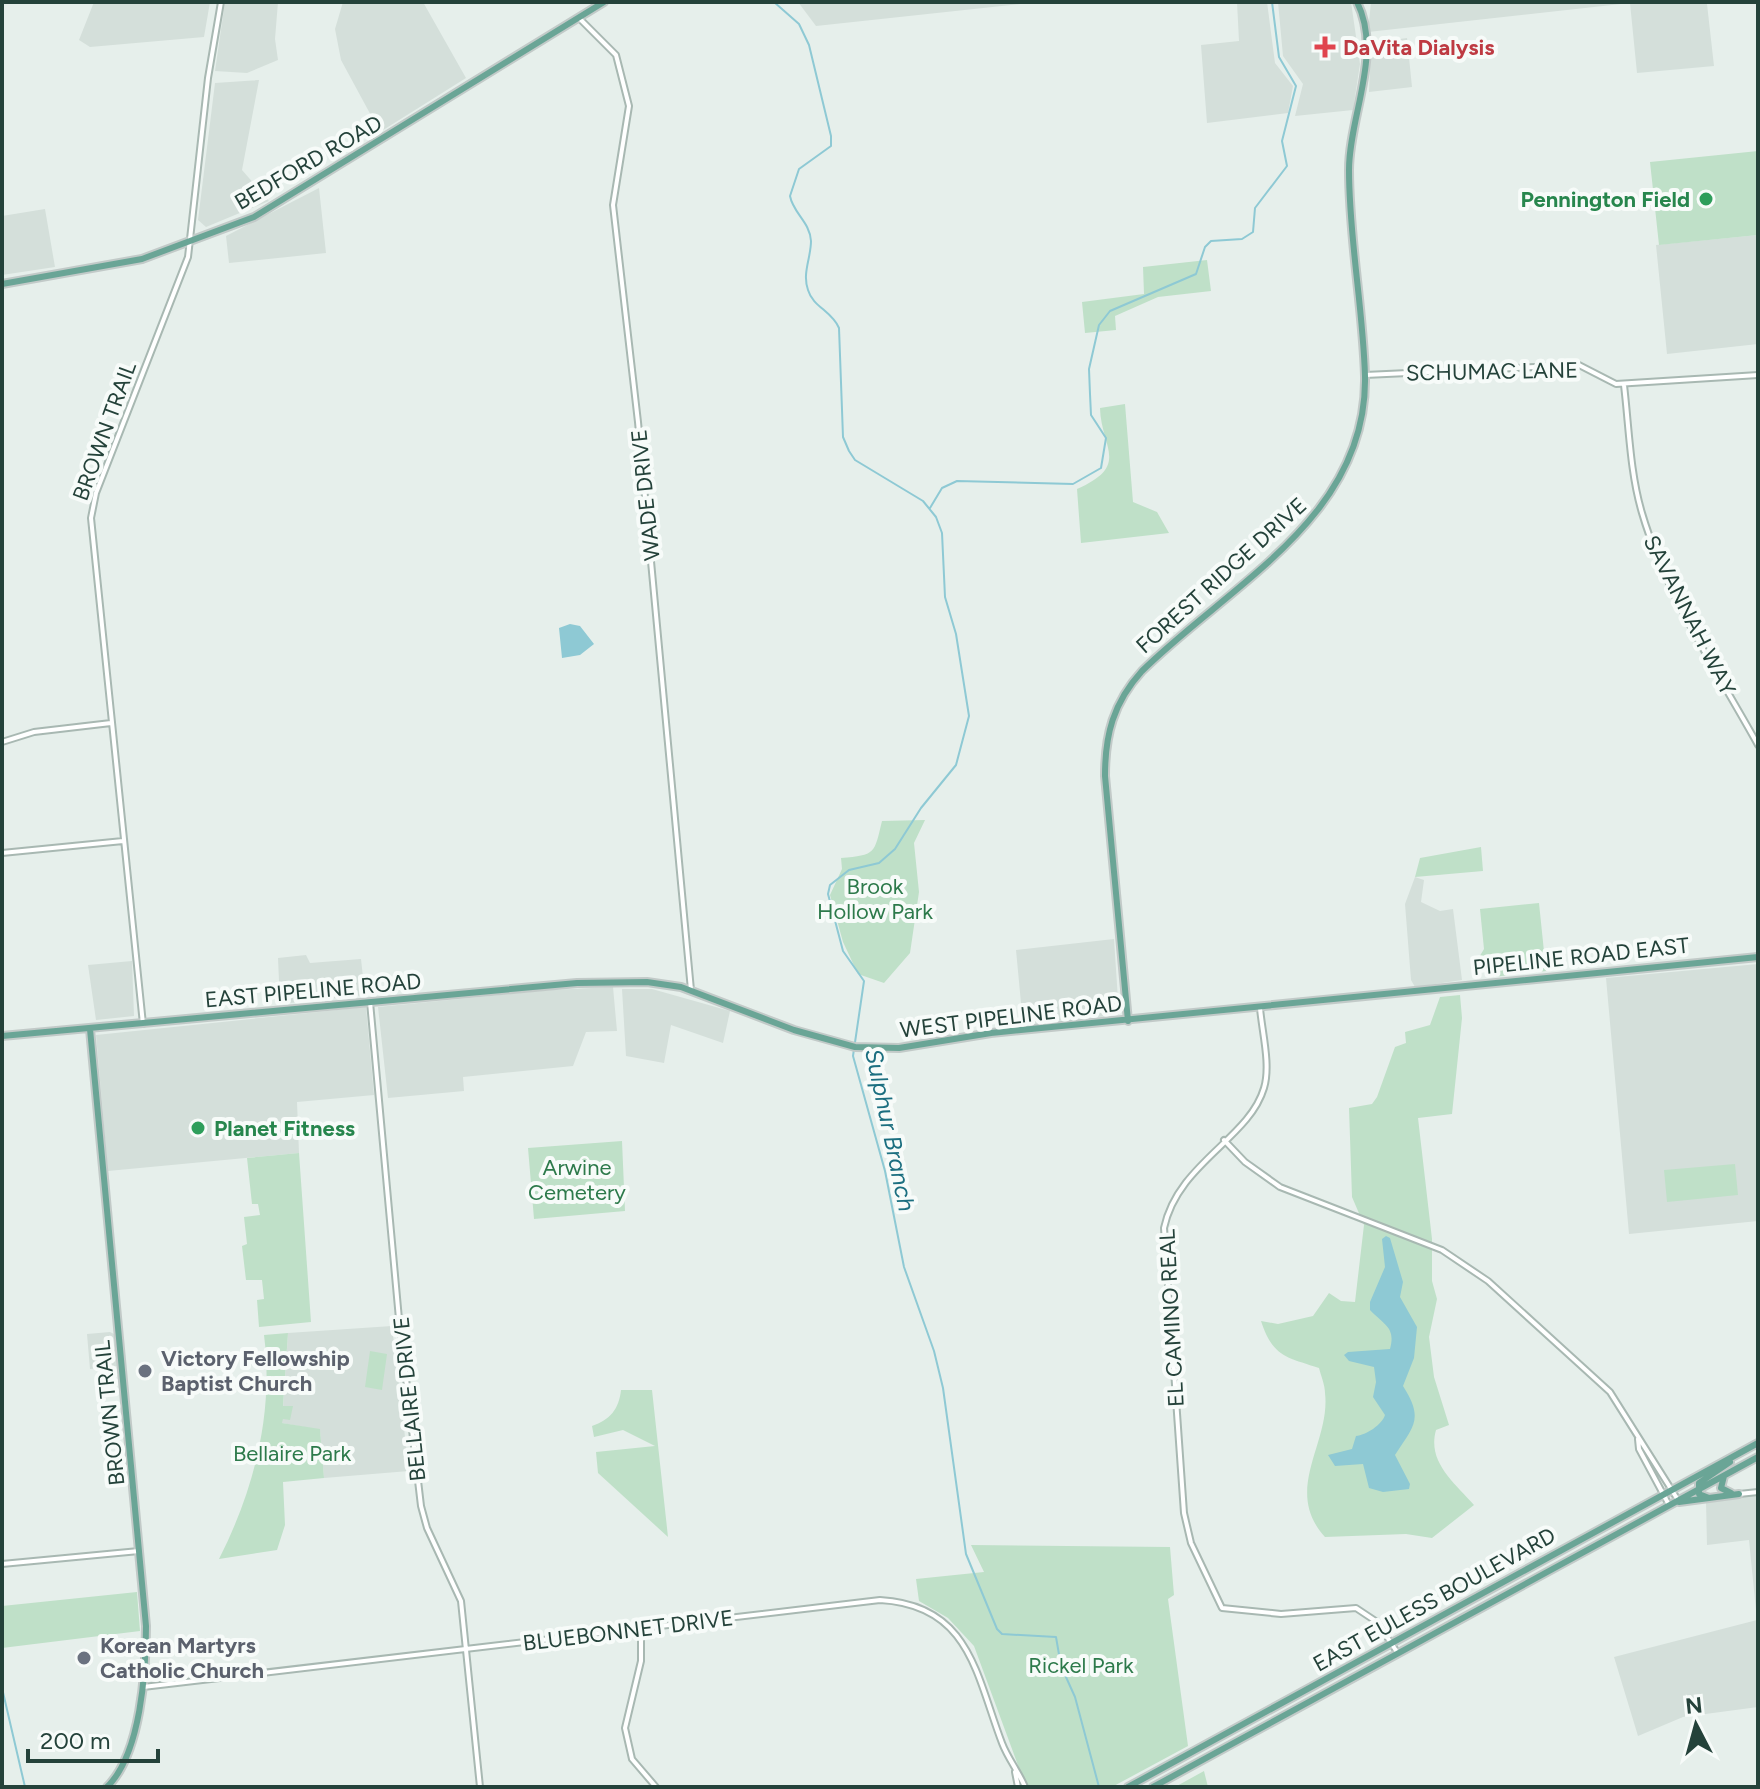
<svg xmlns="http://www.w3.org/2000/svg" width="1760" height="1789" font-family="Figtree,sans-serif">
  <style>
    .built { fill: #d4dfda }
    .green { fill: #bfe0c8 }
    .water { fill: #8ec9d4 }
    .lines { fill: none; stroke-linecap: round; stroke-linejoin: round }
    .stream { stroke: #8ec9d4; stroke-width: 2 }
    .minor-casing { stroke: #a8b8b2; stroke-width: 8 }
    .major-casing { stroke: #c2cac8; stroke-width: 10 }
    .minor { stroke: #fff; stroke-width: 4 }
    .major { stroke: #6aa596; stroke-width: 6 }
    .health-dot { fill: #e0444e; stroke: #f7fbf9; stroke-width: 3 }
    .leisure-dot { fill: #2e9e5b; stroke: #f7fbf9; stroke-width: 3 }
    .worship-dot { fill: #6b7280; stroke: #f7fbf9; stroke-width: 3 }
    .labels { text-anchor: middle; stroke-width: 8; stroke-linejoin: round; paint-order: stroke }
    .health-label { font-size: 22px; font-weight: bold; fill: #be3a42; stroke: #f7fbf9; text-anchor: start }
    .street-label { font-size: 22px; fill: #24423a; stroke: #f7fbf9 }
    .leisure-label { font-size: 22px; font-weight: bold; fill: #27864d; stroke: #f7fbf9; text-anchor: end }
    .park-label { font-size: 22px; fill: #2d7a4b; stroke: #f7fbf9 }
    .worship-label { font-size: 22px; font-weight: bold; fill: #5b616d; stroke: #f7fbf9; text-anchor: start }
    .water-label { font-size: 24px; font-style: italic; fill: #1c6f80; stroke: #f7fbf9 }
  </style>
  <rect width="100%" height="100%" fill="#e6efeb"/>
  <path class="built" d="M94,2H210L204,37L90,47L79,40Z
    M225,2H278L275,39L278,60L247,73L215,71Z
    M343,2H423L466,78L380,132L341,60L335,29Z
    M798,2H1038L816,26Z
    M1237,2H1267L1275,63L1293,86L1288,113L1207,123L1201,45L1239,41Z
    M1278,2H1351L1360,64L1353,110L1295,116L1303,84L1283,56Z
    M1371,2H1728L1707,4L1714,66L1637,73L1630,3L1368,32Z
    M1407,38L1412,87L1369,92L1371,43Z
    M259,80L242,170L269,201L206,227L198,220L215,83Z
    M319,188L326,253L229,263L226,236Z
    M45,209L55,267L2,275V216Z
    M1758,235V344L1667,354L1656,245Z
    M1415,877L1424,880L1421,902L1440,911L1453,909L1462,980L1415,987L1411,980L1405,904Z
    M1114,939L1119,1015L1023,1024L1016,950Z
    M306,955L310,963L361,959L365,995L280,1004L278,958Z
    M132,961L134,1016L96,1020L88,965Z
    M1758,964V1221L1629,1234L1606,978Z
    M613,987L617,1031L586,1032L573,1066L463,1077L464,1091L388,1098L378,1007L551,990Z
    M622,989H652L730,1011L723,1043L671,1025L664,1063L626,1056Z
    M366,1007L374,1095L297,1102L299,1153L108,1171L96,1035Z
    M392,1326L409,1471L324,1478L320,1430L282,1423L288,1333Z
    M110,1332L114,1334L117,1366L90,1369L87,1334Z
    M1758,1495V1707L1683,1717L1638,1736L1614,1657L1757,1620L1749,1540L1707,1545L1706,1501Z"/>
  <path class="green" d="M1758,151V235L1659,245L1650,162Z
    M1207,260L1211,291L1158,297L1115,316L1116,330L1085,333L1082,302L1144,294L1143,267Z
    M1125,404L1133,502L1157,512L1169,533L1081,543L1077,489C1131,465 1101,448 1100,408Z
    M925,820L914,843L919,892L910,953L884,983L858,974L843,942L830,895L842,869L841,858C876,855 874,854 882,821Z
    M1481,847L1483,871L1415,877L1420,858Z
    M1539,903L1546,971L1493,977L1492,971L1483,970L1478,959L1484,949L1480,909Z
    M1460,995L1462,1018L1452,1114L1418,1118L1432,1239V1281L1437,1299L1429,1337L1434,1377L1449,1425L1436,1430C1427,1462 1454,1482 1474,1505L1432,1538L1406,1534L1325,1537C1282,1490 1331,1443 1325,1393C1325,1385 1321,1376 1319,1368C1286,1357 1273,1357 1261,1321L1278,1324L1313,1316L1329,1293L1341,1301L1355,1302L1364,1225L1352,1197L1349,1108L1372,1104L1377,1097L1395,1047L1406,1043L1405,1032L1430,1025L1440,997Z
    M622,1141L625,1211L534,1219L528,1148Z
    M299,1153L311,1322L259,1327L257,1300L264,1299L262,1280H246L242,1246L247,1244L244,1217L260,1215L258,1204H252L247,1158Z
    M1735,1164L1738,1195L1667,1202L1664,1170Z
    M288,1333L283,1406H293L290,1420L283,1419L282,1423L320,1429L324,1478L283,1482L285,1525L277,1550L219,1559C254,1490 274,1413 264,1335Z
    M370,1351L387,1354L382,1390L365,1387Z
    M621,1390H652L668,1537L598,1473L596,1452L655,1446L623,1430L594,1437L592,1426C610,1420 619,1409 621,1390Z
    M971,1545L1170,1547L1174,1595L1168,1599L1188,1746L1112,1787H1026L974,1646L948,1618L919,1601L916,1579L984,1572Z
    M137,1592L140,1631L2,1648V1606Z
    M1204,1771L1208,1787H1175Z"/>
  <path class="water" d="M570,624L580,626L594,644L580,655L562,658L559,628Z
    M1386,1236L1390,1238L1403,1282L1400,1297L1417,1327L1414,1358L1403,1386C1424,1419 1414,1426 1395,1455L1410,1484L1409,1489L1383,1492L1369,1488L1363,1464L1335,1466L1328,1455L1352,1449L1356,1436C1366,1435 1382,1425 1385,1415L1373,1397L1376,1382L1374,1367L1349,1361L1344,1355L1348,1352L1390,1349C1396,1327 1384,1325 1370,1310V1302L1385,1267L1382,1239Z"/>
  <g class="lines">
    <path class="stream" d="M774,2L799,24L809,45L831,136V146L799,169L790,196C793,213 810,222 811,241C811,258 802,273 808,290C813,307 832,311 839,328L843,437L849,451L855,460L923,501L936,517L942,533L945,597L956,634L969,716L956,765L921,808L895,849L879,863L849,870L830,885L828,894L843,951L864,981L853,1056L885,1171L904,1267L934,1351L943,1388L966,1554L997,1629L1002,1634L1056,1637L1061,1666L1075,1697L1099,1787
      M930,508L942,488L957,481L1073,484L1101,468L1106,438L1091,415L1090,394L1089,369L1099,325L1110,311L1196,274L1205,247L1211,241L1242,239L1253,232L1255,208L1287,166L1282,141L1296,86L1279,57L1272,2
      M2,1688L25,1787"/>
    <defs>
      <path id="minor" d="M579,18L616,55L629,106L613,205L638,422L691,990
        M1365,375L1579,365L1616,384L1758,375
        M1624,385C1629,427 1630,473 1642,513C1666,595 1717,671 1758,745
        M2,742L34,732L111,723
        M2,853L123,841
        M370,1002L399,1319L421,1506L427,1528L461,1601L480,1787
        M1260,1008C1262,1032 1271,1065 1264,1088C1249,1139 1178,1163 1164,1228L1184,1513L1191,1543L1222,1608L1281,1614L1356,1608L1377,1622L1397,1652
        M143,1024L91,518L96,493L188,257L208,78L221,2
        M1224,1140L1245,1162L1280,1187L1442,1250L1488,1281L1610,1392L1678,1500
        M1638,1439L1639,1449L1669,1505
        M1739,1494L1758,1492
        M2,1564L139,1551
        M641,1630V1661L625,1728L632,1759L656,1787
        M143,1687L880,1600C970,1605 976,1675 1002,1743C1008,1759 1019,1772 1025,1787
        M1015,1772L1018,1787"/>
      <path id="major" d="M2,284L142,259L254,217L604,2
        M1128,1021L1105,776C1105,735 1113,703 1142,671C1229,585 1368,517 1365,376C1363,307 1349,239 1349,170C1349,116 1383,54 1357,2
        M90,1029L146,1626C146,1671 141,1754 107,1787
        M2,1036L577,983L647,982L681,987L794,1030L855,1047L899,1048L991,1033L1758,957
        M1724,1476L1721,1488L1731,1493
        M1709,1498L1699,1494V1483L1730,1462
        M1679,1502L1739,1494
        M1128,1787L1758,1443
        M1153,1787L1758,1457"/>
    </defs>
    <use href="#minor" class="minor-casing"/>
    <use href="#major" class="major-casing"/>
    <use href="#minor" class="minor"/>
    <use href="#major" class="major"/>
  </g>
  <path class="health-dot" d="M1321 35h8v8h8v8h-8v8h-8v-8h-8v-8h8z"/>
  <g class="leisure-dot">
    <circle cx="1706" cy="199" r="8"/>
    <circle cx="198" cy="1128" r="8"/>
  </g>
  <g class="worship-dot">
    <circle cx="145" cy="1371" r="8"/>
    <circle cx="84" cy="1658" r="8"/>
  </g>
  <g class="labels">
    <g class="health-label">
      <text x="1343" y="55">DaVita Dialysis</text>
    </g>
    <g class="street-label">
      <text transform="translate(308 162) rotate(-30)" y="8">BEDFORD ROAD</text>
      <text transform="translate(1492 371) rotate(-1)" y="8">SCHUMAC LANE</text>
      <text transform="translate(104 431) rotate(-70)" y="8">BROWN TRAIL</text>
      <text transform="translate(645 495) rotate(-96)" y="8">WADE DRIVE</text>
      <text transform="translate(1221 575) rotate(-42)" y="8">FOREST RIDGE DRIVE</text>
      <text transform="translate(1690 615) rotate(63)" y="8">SAVANNAH WAY</text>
      <text transform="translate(1581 956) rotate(-6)" y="8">PIPELINE ROAD EAST</text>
      <text transform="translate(313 990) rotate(-5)" y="8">EAST PIPELINE ROAD</text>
      <text transform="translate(1011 1016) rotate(-7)" y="8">WEST PIPELINE ROAD</text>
      <text transform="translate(1171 1318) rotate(-93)" y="8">EL CAMINO REAL</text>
      <text transform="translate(409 1399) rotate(-96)" y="8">BELLAIRE DRIVE</text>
      <text transform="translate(109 1413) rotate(-96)" y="8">BROWN TRAIL</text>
      <text transform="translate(1434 1599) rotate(-29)" y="8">EAST EULESS BOULEVARD</text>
      <text transform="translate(628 1630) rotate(-7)" y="8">BLUEBONNET DRIVE</text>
    </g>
    <g class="leisure-label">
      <text x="1690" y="207">Pennington Field</text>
      <text x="214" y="1136" text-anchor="start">Planet Fitness</text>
    </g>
    <g class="park-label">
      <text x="875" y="894">Brook<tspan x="875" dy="25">Hollow Park</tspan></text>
      <text x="577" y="1175">Arwine<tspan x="577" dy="25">Cemetery</tspan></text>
      <text x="292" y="1461">Bellaire Park</text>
      <text x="1081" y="1673">Rickel Park</text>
    </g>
    <g class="worship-label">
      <text x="161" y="1366">Victory Fellowship<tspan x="161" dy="25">Baptist Church</tspan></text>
      <text x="100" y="1653">Korean Martyrs<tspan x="100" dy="25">Catholic Church</tspan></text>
    </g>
    <g class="water-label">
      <text transform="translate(890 1130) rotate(78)" y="8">Sulphur Branch</text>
    </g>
  </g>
  <rect width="1760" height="1789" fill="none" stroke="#24423a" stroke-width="8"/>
  <g transform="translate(1696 1725) rotate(354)" stroke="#f7fbf9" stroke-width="6" paint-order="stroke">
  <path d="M0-6L14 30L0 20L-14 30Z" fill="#24423a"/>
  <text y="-12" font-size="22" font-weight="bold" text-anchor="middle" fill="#24423a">N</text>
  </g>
  <path d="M28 1749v12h130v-12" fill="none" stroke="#24423a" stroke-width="4"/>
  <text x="40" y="1749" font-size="24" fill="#24423a" stroke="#f7fbf9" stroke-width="6" paint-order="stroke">200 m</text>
</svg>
